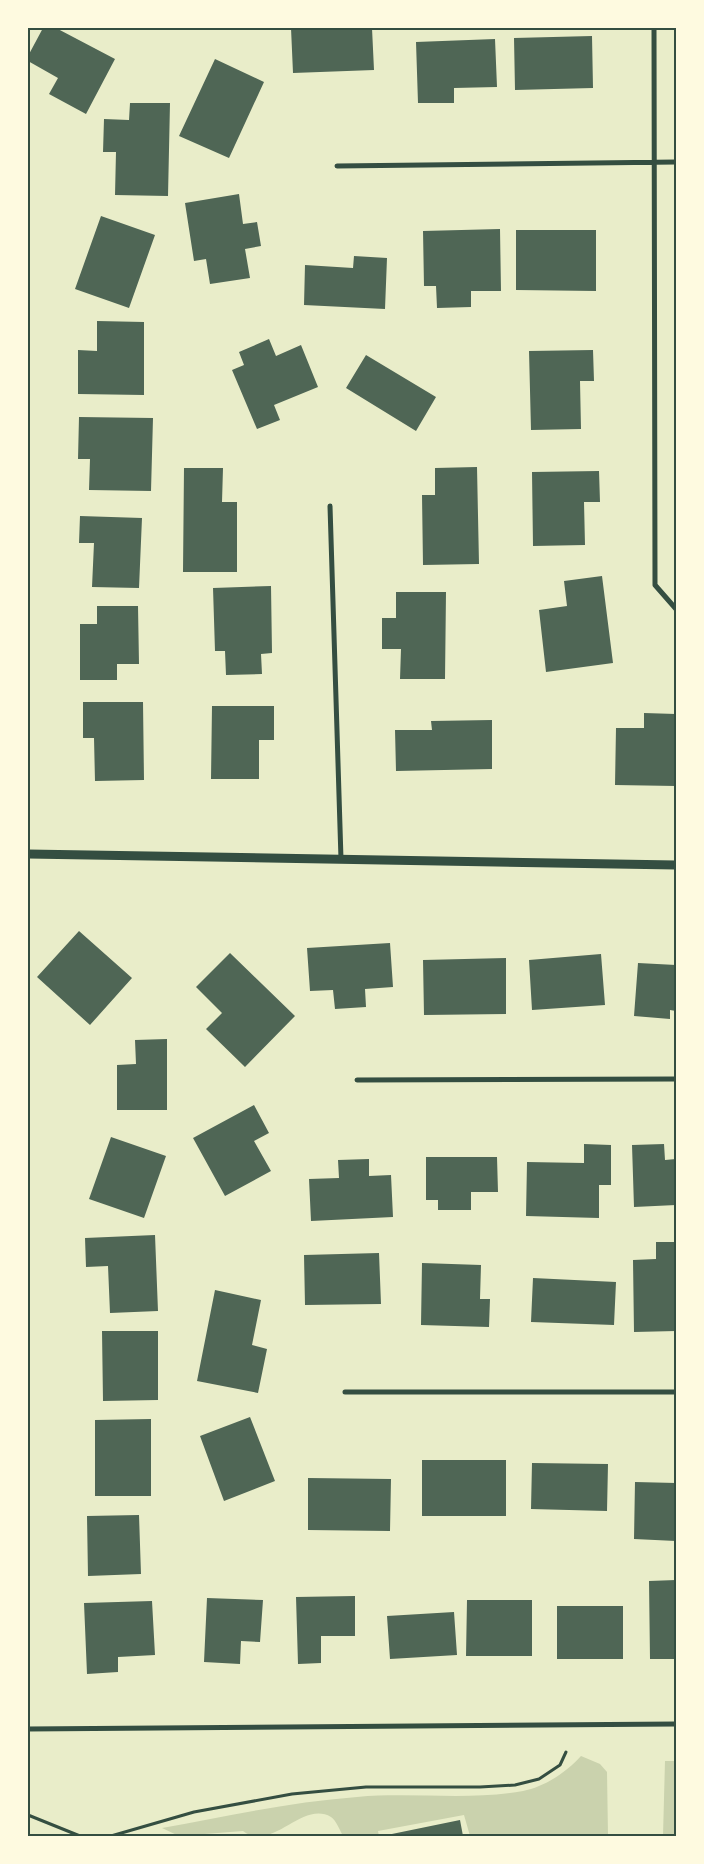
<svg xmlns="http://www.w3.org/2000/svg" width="704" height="1864" font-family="'IBM Plex Sans',sans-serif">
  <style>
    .green { fill: #cad2ad }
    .building { fill: #4f6655 }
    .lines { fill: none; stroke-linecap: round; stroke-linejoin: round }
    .path { stroke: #344e41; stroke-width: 3 }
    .minor { stroke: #344e41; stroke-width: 5 }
    .tertiary { stroke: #344e41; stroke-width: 9 }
    .neatline { fill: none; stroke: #344e41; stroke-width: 2 }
  </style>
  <rect width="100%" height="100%" fill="#e9edc9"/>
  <path class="green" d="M581,1756L600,1764L607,1772L608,1836H470L464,1815L378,1831L379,1836H343C340,1831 336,1820 331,1817C302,1800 272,1853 243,1831L179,1836L162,1828C227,1816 291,1802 357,1797C412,1792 469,1801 523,1791C544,1787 567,1772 581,1756Z
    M665,1761H676V1836H663Z"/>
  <path class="building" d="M43,28H56L115,59L86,114L49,94L58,78L28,61V56Z
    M291,28H372L374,70L293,73Z
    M592,36L593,88L515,90L514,38Z
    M495,39L497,87L454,88V103H418L416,42Z
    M215,59L264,82L229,158L179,136Z
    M130,103H170L168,196L115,195L116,152H103L104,119L129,120Z
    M239,194L243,224L257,222L261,246L245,249L250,278L210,284L206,259L194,261L185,203Z
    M101,216L155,235L129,308L75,289Z
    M500,229L501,291H471V307L437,308L436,286H424L423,231Z
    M516,230H596V291L516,290Z
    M354,256L387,258L385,309L304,305L305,265L353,268Z
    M97,321L144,322V395L78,394V350L97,351Z
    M269,339L276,356L301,345L318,387L274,405L280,420L257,429L232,370L244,365L239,352Z
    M593,350L594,381H580L581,429L531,430L529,351Z
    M366,355L436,397L416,431L346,388Z
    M79,417L153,418L151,491L89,490L90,459H78Z
    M477,467L479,564L423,565L422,495H435V468Z
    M184,468H223L222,502H237V572H183Z
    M599,471L600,502H584L585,545L533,546L532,472Z
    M80,516L142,518L139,588L92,587L94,543H79Z
    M602,576L613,663L546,672L539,610L567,606L564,581Z
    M271,586L272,653L261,654L262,674L226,675L225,651H215L213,588Z
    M396,592H446L445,679H400L401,649H382V618H396Z
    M97,606H138L139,664H117V680H80V624H97Z
    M83,702H143L144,780L95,781L94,738H83Z
    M212,706H274V740H259V779H211Z
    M644,713L676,714V786L615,785L616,728H644Z
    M492,720V769L396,771L395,730H432L431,721Z
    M79,931L132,978L90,1025L37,977Z
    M390,943L393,987L365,989L366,1007L335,1009L333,990L310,991L307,948Z
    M230,953L295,1016L245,1067L206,1029L222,1013L196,987Z
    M601,954L605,1005L532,1010L529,960Z
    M506,958V1014L424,1015L423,960Z
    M638,963L676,965V1011L670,1010V1019L634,1016Z
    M167,1039V1110H117V1065L136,1064L135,1040Z
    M254,1105L269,1133L254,1141L271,1171L225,1196L193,1138Z
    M111,1137L166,1156L144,1218L89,1199Z
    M584,1144L611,1145V1185H599V1218L526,1216L527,1162L584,1163Z
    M664,1144L665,1160L676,1159V1205L634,1207L632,1145Z
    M426,1157H497L498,1192H471V1210H438V1200H426Z
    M369,1159V1176L391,1175L393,1217L311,1221L309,1179L339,1178L338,1160Z
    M155,1235L158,1311L110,1313L108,1266L86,1267L85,1238Z
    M656,1242H676V1331L634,1332L633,1260L656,1259Z
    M379,1253L381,1304L305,1305L304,1255Z
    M422,1263L481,1265L480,1299H490L489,1327L421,1325Z
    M533,1278L616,1282L614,1325L531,1322Z
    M215,1290L261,1300L252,1345L267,1349L258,1393L197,1381Z
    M102,1331H158V1400L103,1401Z
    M250,1417L275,1481L224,1501L200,1436Z
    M151,1419V1496H95V1420Z
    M422,1460H506V1516H422Z
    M532,1463L608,1464L607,1511L531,1509Z
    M308,1478L391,1479L390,1531L308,1530Z
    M635,1482L676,1483V1541L634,1539Z
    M139,1515L141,1574L88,1576L87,1516Z
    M676,1580V1659H650L649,1581Z
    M355,1596V1636H321V1663L298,1664L296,1597Z
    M207,1598L263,1600L260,1642L241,1641L240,1664L204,1662Z
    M467,1600H532V1656H466Z
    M152,1601L155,1655L118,1657V1672L87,1674L84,1603Z
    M557,1606H623V1659H557Z
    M454,1612L457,1655L390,1659L387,1616Z
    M460,1820L463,1836H387V1835Z"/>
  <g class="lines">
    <path class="path" d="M28,1815L80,1836
      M111,1836L194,1812L292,1794L366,1787H480L515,1785L539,1779L560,1765L566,1752"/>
    <path class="minor" d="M654,28L655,585L676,609
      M337,166L676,162
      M330,506L341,859
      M357,1080L676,1079
      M345,1392H676
      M28,1729L676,1724"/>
    <path class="tertiary" d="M28,854L676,865"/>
  </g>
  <rect width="704" height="1864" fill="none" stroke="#fefae0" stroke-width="58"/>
  <rect x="29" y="29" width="646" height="1806" class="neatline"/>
</svg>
